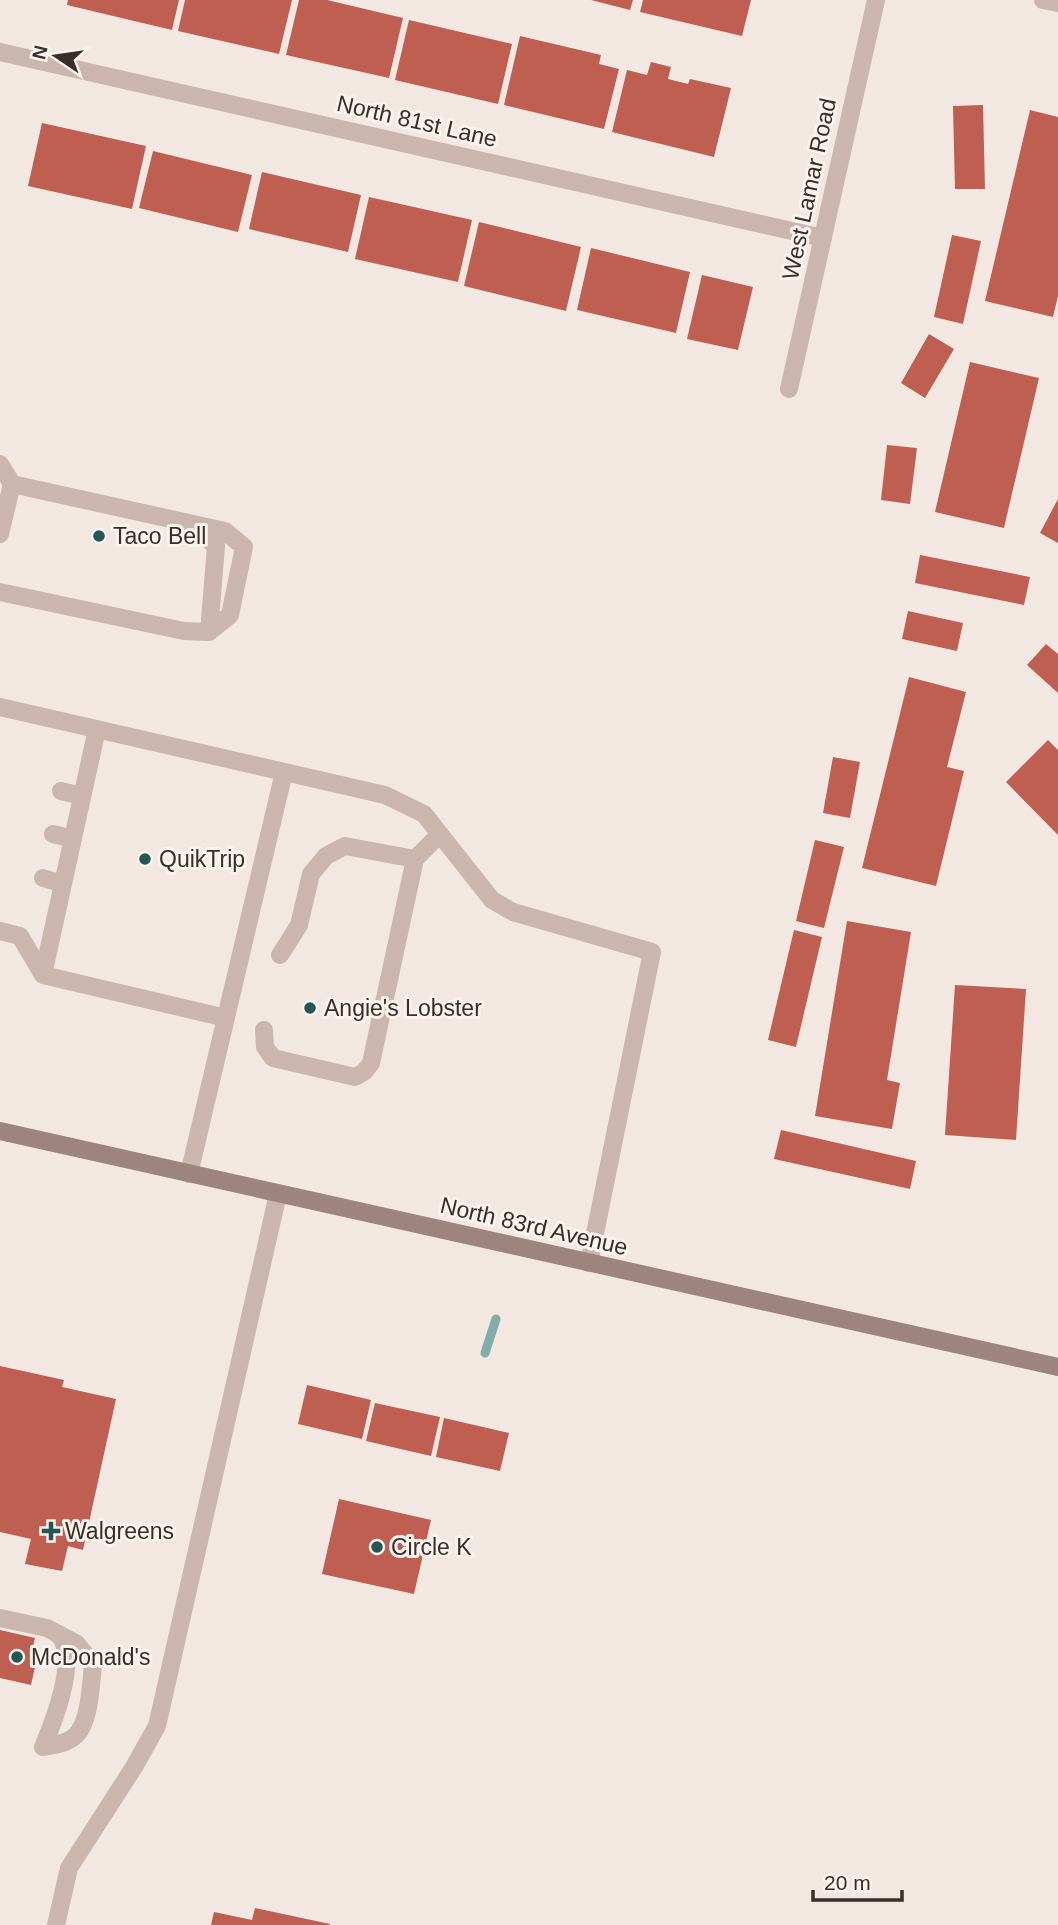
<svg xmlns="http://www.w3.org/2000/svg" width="1058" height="1925" font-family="Helvetica,sans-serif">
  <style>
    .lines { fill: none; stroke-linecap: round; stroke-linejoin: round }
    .stream { stroke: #81ada9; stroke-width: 9 }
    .building { fill: #be5f52 }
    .lane { stroke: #cab6ad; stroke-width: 18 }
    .street { stroke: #cab6ad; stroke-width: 18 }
    .secondary { stroke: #9d857e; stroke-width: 18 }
    .poi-dot { fill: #235754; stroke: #f9f2ed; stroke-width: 2.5 }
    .labels { text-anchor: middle; stroke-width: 6; stroke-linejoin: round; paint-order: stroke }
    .street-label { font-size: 23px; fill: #382e2b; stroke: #f9f2ed }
    .poi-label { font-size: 23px; fill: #382e2b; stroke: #f9f2ed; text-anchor: start }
  </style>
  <rect width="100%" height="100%" fill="#f2e7e1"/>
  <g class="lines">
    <path class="stream" d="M485,1353L496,1319"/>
  </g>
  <path class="building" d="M68,0H179L172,30L67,5Z
    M185,0H292L279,54L178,31Z
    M299,0H327L403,18L389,78L286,55Z
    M591,0H633L630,10Z
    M643,0H751L742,36L640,12Z
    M409,20L512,44L498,104L395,80Z
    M520,36L601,55L599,64L619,69L604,129L504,105Z
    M651,62L671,67L668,79L688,84L690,79L731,88L714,157L612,132L627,70L647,75Z
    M983,105L985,189H955L953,106Z
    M1030,110L1058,117V296L1053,317L985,301Z
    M42,123L146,146L132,209L28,186Z
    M153,151L252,175L238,232L139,208Z
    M262,172L361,195L348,252L249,229Z
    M369,197L472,220L458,282L355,259Z
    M479,222L581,247L566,311L464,286Z
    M952,235L981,241L963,324L934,317Z
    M591,248L690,272L676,333L577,310Z
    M702,275L753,287L738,350L687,339Z
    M929,334L954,349L925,398L901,383Z
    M970,362L1039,378L1004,528L935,512Z
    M887,445L917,448L910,504L881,500Z
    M1058,499V543L1040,533Z
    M920,555L1030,577L1024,605L915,583Z
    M908,611L963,623L957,651L902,639Z
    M1046,644L1058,654V693L1027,665Z
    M909,677L966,692L947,767L964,771L936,886L862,868Z
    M1048,740L1058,750V835L1006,782Z
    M833,757L860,762L850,818L823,813Z
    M815,840L844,847L824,928L796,921Z
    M847,921L911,932L887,1080L900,1083L892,1129L815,1116Z
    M794,930L822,937L796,1047L768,1040Z
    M955,985L1026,989L1016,1140L945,1135Z
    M781,1130L916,1161L910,1189L774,1159Z
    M0,1366L64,1380L62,1387L116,1399L83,1550L68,1546L62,1571L25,1564L31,1539L0,1532Z
    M307,1385L371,1400L362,1439L298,1424Z
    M375,1403L440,1417L431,1456L366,1441Z
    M444,1418L509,1433L500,1471L436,1457Z
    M339,1499L431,1520L414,1594L322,1574Z
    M0,1630L35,1638L31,1656L37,1658L31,1685L0,1678Z
    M255,1908L330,1924V1925H211L214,1912L252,1920Z"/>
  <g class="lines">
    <path class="lane" d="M1043,0L1058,3
      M0,464L12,484L0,534
      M191,525L216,546L209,632
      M0,592L184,631L209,632L230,615L244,547L225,531L12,484
      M0,707L385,795L424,814L492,900L513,912L652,952L589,1263
      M97,729L43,975L226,1018
      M61,791L82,796
      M53,834L73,839
      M43,878L63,884
      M0,931L20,936L43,975
      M280,955L299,925L311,874L326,856L345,846L415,859
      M264,1030L265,1047L273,1058L355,1077L364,1072L371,1063L415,859L440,834
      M189,1174L284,772
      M0,1618L47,1628L77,1644L93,1664C91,1683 90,1723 75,1736C67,1744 53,1745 43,1747
      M43,1747C54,1721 79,1658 59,1635
      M56,1925L69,1868L134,1767L157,1726L278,1194"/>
    <path class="street" d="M0,52L823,238
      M789,389L876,0"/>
    <path class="secondary" d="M0,1131L1058,1367"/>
  </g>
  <g class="poi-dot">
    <circle cx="99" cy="536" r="7"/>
    <circle cx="145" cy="859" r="7"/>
    <circle cx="310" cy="1008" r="7"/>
    <path d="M47.5 1520.5h7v7h7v7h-7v7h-7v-7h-7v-7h7z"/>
    <circle cx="377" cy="1547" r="7"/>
    <circle cx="17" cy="1657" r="7"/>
  </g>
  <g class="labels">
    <g class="street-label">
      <text transform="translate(417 121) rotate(13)" y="8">North 81st Lane</text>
      <text transform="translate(809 189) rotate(-78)" y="8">West Lamar Road</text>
      <text transform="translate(534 1226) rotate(13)" y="8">North 83rd Avenue</text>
    </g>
    <g class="poi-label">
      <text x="113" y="544">Taco Bell</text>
      <text x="159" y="867">QuikTrip</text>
      <text x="324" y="1016">Angie's Lobster</text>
      <text x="65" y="1539">Walgreens</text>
      <text x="391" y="1555">Circle K</text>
      <text x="31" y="1665">McDonald's</text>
    </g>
  </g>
  <g transform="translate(56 56) rotate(283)" stroke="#f9f2ed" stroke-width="5" paint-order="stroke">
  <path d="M0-5L12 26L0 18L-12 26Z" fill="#382e2b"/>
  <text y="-10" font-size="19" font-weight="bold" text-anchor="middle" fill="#382e2b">N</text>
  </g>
  <path d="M813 1890v10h89v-10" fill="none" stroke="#382e2b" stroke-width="3.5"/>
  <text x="824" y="1890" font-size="21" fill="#382e2b" stroke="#f9f2ed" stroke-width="5" paint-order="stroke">20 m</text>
</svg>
